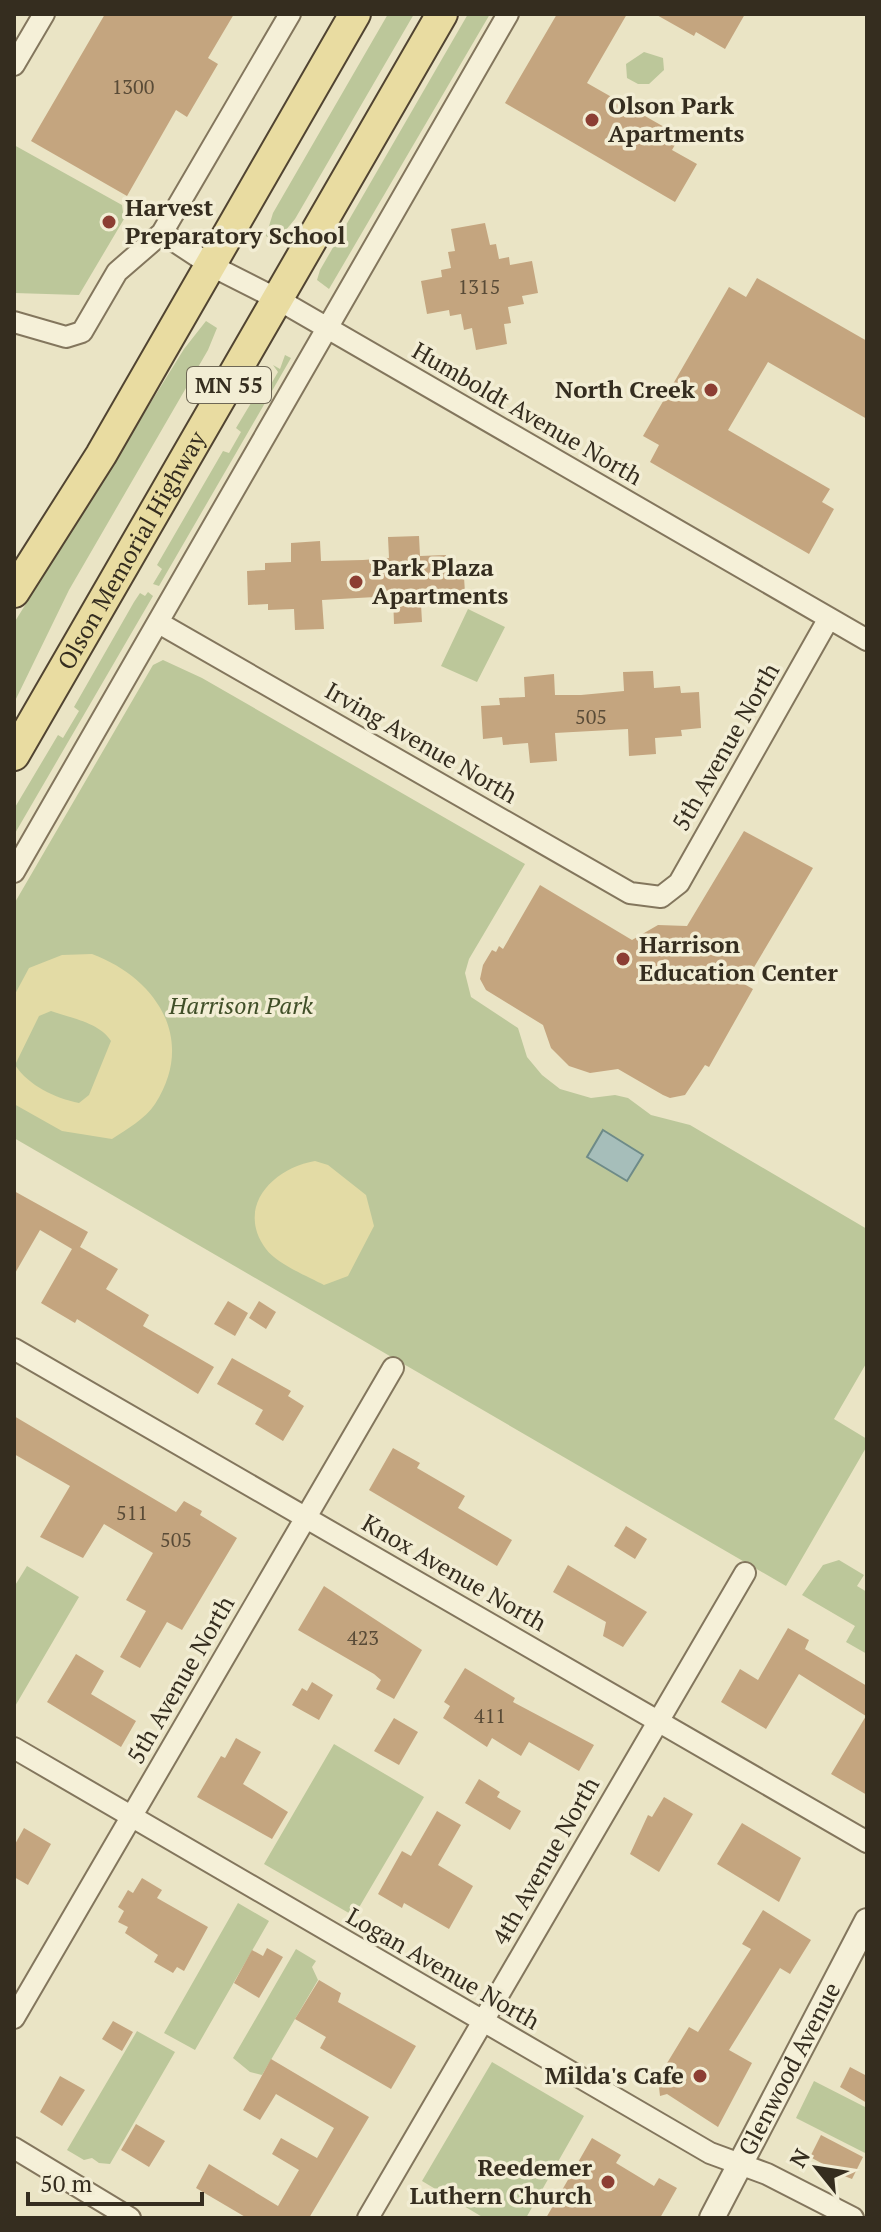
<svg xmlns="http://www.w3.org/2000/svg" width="881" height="2232" font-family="'PT Serif',serif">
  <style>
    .green { fill: #bcc79a }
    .sand { fill: #e3dba5; fill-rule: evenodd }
    .water { fill: #a6beba; stroke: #6e8b88; stroke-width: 2 }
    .building { fill: #c4a57f }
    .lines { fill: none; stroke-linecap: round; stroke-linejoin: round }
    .minor-casing { stroke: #83765d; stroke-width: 24 }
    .tertiary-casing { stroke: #83765d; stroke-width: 28 }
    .primary-casing { stroke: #514431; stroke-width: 34 }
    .minor { stroke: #f5f0d8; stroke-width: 20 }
    .tertiary { stroke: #f5f0d8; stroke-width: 24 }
    .primary { stroke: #e9dca1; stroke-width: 30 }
    .poi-dot { fill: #8c3e33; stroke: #f2edd4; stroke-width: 3 }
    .labels { text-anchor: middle; stroke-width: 7; stroke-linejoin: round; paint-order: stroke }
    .number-label { font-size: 20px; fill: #594b37 }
    .shield { fill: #f2edd4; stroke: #6e6755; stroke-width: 2 }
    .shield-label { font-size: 22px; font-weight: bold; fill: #352d1f }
    .poi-label { font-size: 24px; font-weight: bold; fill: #352d1f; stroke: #f2edd4; text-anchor: start }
    .street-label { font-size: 24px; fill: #352d1f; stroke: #f2edd4 }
    .park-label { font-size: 24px; font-style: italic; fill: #404f28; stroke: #f2edd4 }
  </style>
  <rect width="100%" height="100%" fill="#eae4c5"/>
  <path class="green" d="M388,14H414L295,219L276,242L266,236L273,213Z
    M468,14H490L329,289L317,280L320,270Z
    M644,52L663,58L664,70L649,84H638L627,78L626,64Z
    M14,145L122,205L124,219L79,295L14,293Z
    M206,321L217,328L208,350L69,590L14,703V623L184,349Z
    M285,355L291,358L159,586L153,584L162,569L157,565L223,451L229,453L241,432L236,428L260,388L267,391L278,372L273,365L280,369Z
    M148,592L153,596L14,835V809L58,735L63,738L79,711L74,707L134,602L140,593L145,596Z
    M468,609L505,627L477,682L441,666Z
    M163,660L202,678L525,864L469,959L465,973L471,997L518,1028L527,1057L542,1075L560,1089L591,1098L615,1095L628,1098L651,1115L690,1125L867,1229V1362L834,1419L867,1439V1446L786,1586L14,1138V904L153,665Z
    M839,1560L864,1575L857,1586L867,1592V1654L846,1642L855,1626L802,1595L823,1565Z
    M27,1566L79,1597L14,1708V1587Z
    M334,1744L424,1797L354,1916L264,1864Z
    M238,1903L269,1921L195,2050L164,2033Z
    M296,1949L316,1961L312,1967L318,1980L262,2075L250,2072L233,2058Z
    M137,2031L175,2052L110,2164L99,2163L92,2158L84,2160L67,2150Z
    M492,2062L584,2116L526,2218H484L422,2181Z
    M814,2081L867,2108V2154L796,2118Z"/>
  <path class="sand" d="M92,954C156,978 197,1039 155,1104C145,1119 127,1129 112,1139L62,1131L14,1104V996L29,968L62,955ZM51,1011C71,1018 100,1023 111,1041L89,1095L79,1103C55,1098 29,1086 15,1065L39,1016Z
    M315,1161L328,1165L366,1195L374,1226L348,1276L324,1285C307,1276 277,1264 266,1249C235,1207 273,1168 315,1161Z"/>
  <path class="water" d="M603,1130L643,1155L627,1181L587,1157Z"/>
  <path class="building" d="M105,14H234L208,58L218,64L187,117L176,110L127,196L31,141Z
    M557,14H627L587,83L680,136L672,150L697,164L675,202L505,103Z
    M655,14H745L725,49L696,32L694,36Z
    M485,223L490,245L496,244L499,259L509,257L510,265L532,261L538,293L522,296L524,304L508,307L511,323L504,324L507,344L476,350L472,328L464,330L461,314L450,316L449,310L427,314L421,281L442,277L441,270L451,268L448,252L455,251L451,229Z
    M757,278L867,341V419L768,362L728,430L830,489L822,502L834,509L809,554L650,462L659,445L643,436L729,287L746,297Z
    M419,536L420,556L446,555L447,562L463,561L465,593L447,594V602L421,604L422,622L394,624L393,596L322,600L324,629L295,630L294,609L268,610V604L248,605L247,571L265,570V563L291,562V543L320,541L321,561L363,560L389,558L388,537Z
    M653,671L654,688L680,686L681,693L699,692L701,728L681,730L682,736L655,738L656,754L629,756L628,729L555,733L557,761L530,763L528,743L503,745L502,737L483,739L481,706L500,705L499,698L525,697L524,677L554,674L555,695H581L624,691L623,672Z
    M744,831L813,868L744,984L753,989L709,1067L705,1065L685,1095L670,1098L663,1095L618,1069L590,1073L569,1066L551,1048L543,1025L486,990L480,979L483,965L492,950L496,952L499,946L503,949L540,885L632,940L658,925L687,926Z
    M14,1191L88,1232L80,1247L118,1269L106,1289L149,1315L143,1326L214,1367L198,1394L77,1319L75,1323L41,1303L72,1249L40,1230L14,1275Z
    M228,1301L248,1313L235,1336L214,1324Z
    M259,1301L276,1312L266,1329L249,1318Z
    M232,1358L291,1391L288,1396L304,1406L283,1441L255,1424L263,1410L217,1384Z
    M14,1416L176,1512L184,1501L202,1511L200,1515L237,1538L182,1630L167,1622L140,1668L120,1657L146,1611L126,1600L153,1553L104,1524L83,1558L40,1537L70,1486L14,1454Z
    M393,1448L420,1463L417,1468L465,1496L458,1508L512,1540L497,1566L369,1490Z
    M626,1526L647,1539L635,1559L614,1546Z
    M568,1565L647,1612L623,1647L603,1636L606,1622L553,1592Z
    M324,1586L422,1650L394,1699L376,1689L381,1680L374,1674L298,1630Z
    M788,1628L809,1640L805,1649L867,1686V1795L831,1774L866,1716L799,1674L766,1729L721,1702L740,1669L758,1680Z
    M76,1654L104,1671L91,1694L136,1721L121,1747L47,1702Z
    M465,1668L515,1698L513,1702L594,1745L579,1771L529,1742L521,1756L492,1738L487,1747L443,1718L450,1706L444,1702Z
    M312,1682L333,1695L319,1720L292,1705L302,1688L307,1691Z
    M394,1718L418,1732L399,1765L374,1751Z
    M236,1738L261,1752L243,1784L288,1812L272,1839L197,1797L221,1756L225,1758Z
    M479,1779L500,1792L497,1797L521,1811L510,1830L465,1803Z
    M664,1797L693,1814L659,1872L630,1854L648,1815L652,1817Z
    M437,1811L461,1825L438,1865L473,1886L449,1929L404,1903L402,1908L378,1894L402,1851L411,1856Z
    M742,1823L801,1858L779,1902L717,1864Z
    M24,1828L51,1844L28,1885L14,1877V1846Z
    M142,1878L162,1890L157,1898L208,1927L184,1971L177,1967L173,1973L154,1962L158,1955L125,1933L128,1927L118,1922L124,1911L118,1907L128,1890L133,1893Z
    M763,1910L811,1940L790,1974L780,1968L729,2050L752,2063L718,2127L667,2094L660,2096L658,2078L689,2027L698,2032L751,1949L742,1944Z
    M267,1948L283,1957L259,1998L234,1983L252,1950L263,1956Z
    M319,1980L341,1993L338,2002L416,2046L391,2089L320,2048L326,2037L295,2019Z
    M113,2021L133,2032L122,2051L102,2039Z
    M271,2059L369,2117L309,2218H247L196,2188L209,2164L278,2206L299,2170L272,2154L281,2138L317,2158L334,2128L276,2094L260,2120L243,2110Z
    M850,2067L867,2076V2103L840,2087Z
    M60,2076L85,2090L62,2126L40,2112Z
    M136,2124L165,2141L149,2167L121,2150Z
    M821,2135L863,2157L852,2179L824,2168L825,2165L810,2157Z
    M592,2138L621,2155L616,2163L654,2186L659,2178L677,2188L660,2218H546Z"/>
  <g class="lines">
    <defs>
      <path id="minor" d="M14,65L44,14
        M162,233L212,266L279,300L867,640
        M14,322L66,337L82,332L117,272L162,233L290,14
        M159,623L630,893L661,897L679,883L829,618
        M14,872L508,14
        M14,1349L867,1842
        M14,1748L710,2153L767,2174L853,2218
        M14,2018L393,1368
        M14,2148L130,2218
        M368,2218L745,1573"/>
      <g id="tertiary">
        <path id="s1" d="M712,2218L867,1921"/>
      </g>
      <g id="primary">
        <path d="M14,592L101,455L355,14"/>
        <path id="s2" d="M14,755L442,14"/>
      </g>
    </defs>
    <use href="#minor" class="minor-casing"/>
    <use href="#tertiary" class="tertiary-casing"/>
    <use href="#primary" class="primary-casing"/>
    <use href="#minor" class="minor"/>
    <use href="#tertiary" class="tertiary"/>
    <use href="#primary" class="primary"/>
  </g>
  <g class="poi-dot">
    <circle cx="592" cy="120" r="8"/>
    <circle cx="109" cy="222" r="8"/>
    <circle cx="711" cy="390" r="8"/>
    <circle cx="356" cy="582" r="8"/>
    <circle cx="623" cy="959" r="8"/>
    <circle cx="700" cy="2076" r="8"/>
    <circle cx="608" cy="2182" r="8"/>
  </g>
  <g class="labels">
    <g class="number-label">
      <text x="133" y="94">1300</text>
      <text x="479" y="294">1315</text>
      <text x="591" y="724">505</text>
      <text x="132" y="1520">511</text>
      <text x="176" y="1547">505</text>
      <text x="363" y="1645">423</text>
      <text x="490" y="1723">411</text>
    </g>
    <rect class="shield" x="187" y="367" width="84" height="36" rx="6"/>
    <g class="shield-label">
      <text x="229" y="393">MN 55</text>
    </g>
    <g class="poi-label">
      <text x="608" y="114">Olson Park<tspan x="608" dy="28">Apartments</tspan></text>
      <text x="125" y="216">Harvest<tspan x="125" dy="28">Preparatory School</tspan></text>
      <text x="695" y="398" text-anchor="end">North Creek</text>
      <text x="372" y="576">Park Plaza<tspan x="372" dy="28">Apartments</tspan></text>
      <text x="639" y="953">Harrison<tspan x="639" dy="28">Education Center</tspan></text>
      <text x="684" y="2084" text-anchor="end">Milda's Cafe</text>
      <text x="592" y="2176" text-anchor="end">Reedemer<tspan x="592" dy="28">Luthern Church</tspan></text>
    </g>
    <g class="street-label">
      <text transform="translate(527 414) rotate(30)" y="8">Humboldt Avenue North</text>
      <text dy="8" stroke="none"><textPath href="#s2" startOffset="236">Olson Memorial Highway</textPath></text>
      <text transform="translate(421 743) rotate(30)" y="8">Irving Avenue North</text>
      <text transform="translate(726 747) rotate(-60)" y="8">5th Avenue North</text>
      <text transform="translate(454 1573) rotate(30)" y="8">Knox Avenue North</text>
      <text transform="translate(181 1680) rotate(-60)" y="8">5th Avenue North</text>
      <text transform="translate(546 1861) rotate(-60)" y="8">4th Avenue North</text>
      <text transform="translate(443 1969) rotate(30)" y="8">Logan Avenue North</text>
      <text dy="8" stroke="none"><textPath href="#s1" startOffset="168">Glenwood Avenue</textPath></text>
    </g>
    <g class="park-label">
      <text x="241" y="1014">Harrison Park</text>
    </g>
  </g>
  <rect width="881" height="2232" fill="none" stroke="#352d1f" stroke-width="32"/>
  <g transform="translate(817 2168) rotate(300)" stroke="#f2edd4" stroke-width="6" paint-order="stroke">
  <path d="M0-6L14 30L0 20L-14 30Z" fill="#352d1f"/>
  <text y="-12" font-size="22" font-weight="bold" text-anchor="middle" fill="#352d1f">N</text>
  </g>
  <path d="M28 2192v12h174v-12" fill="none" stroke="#352d1f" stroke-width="4"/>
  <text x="40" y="2192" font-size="24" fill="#352d1f" stroke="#f2edd4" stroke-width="6" paint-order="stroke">50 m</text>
</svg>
